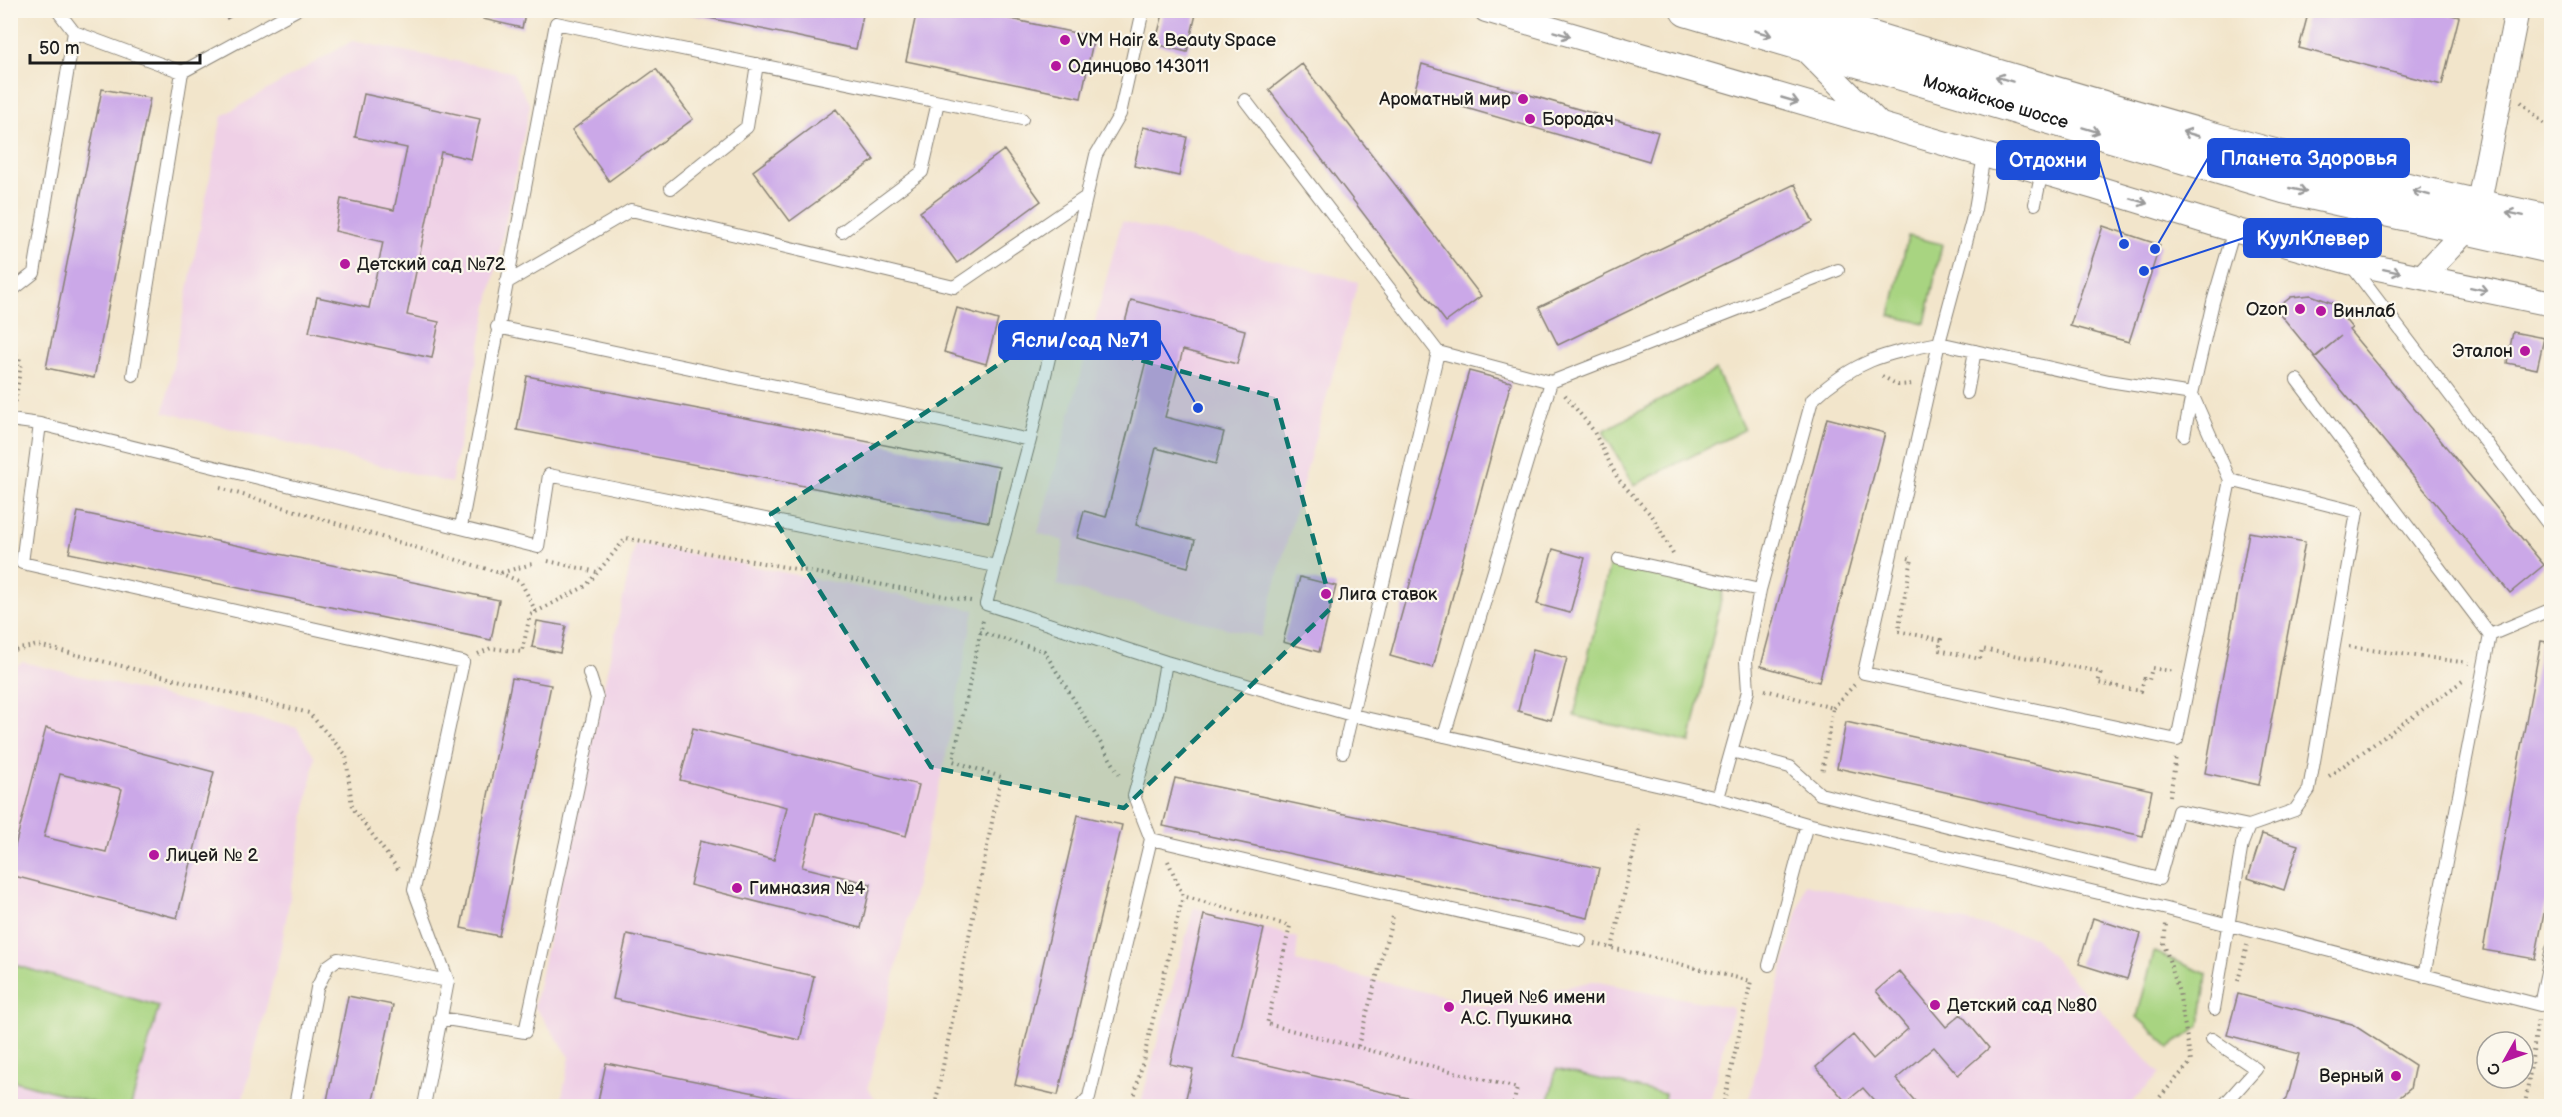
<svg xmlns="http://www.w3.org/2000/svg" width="2562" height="1117" font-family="'Balsamiq Sans',sans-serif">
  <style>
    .built { fill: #efd0e6 }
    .green { fill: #a8d481; stroke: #62784e; stroke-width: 1.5 }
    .building { fill: #cba8e8; fill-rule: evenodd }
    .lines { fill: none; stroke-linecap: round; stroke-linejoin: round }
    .service-casing { stroke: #878074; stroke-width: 14 }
    .minor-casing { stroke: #878074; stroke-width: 26 }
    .primary-casing { stroke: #878074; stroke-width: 35 }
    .path { stroke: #878074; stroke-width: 4; stroke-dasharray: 1.5 4.5; stroke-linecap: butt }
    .service { stroke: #fff; stroke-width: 12 }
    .minor { stroke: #fff; stroke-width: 24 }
    .primary { stroke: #fff; stroke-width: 33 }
    .oneway { stroke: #999 }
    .marked { fill: #0f766e; fill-opacity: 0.2; stroke: #0f766e; stroke-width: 4.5; stroke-dasharray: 12 8; stroke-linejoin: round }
    .poi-dot { fill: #b5179e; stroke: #fbf7ec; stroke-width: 2 }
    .labels { text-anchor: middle; stroke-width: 4.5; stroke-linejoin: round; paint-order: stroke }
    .poi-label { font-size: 18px; fill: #1c1c1c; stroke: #fbf7ec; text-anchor: start }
    .street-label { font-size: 18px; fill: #1c1c1c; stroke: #fbf7ec }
    .leader { fill: none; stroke: #1d4ed8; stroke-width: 2 }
    .callout-dot { fill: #1d4ed8; stroke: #fbf7ec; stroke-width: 2 }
    .callout { fill: #1d4ed8; stroke: #1d4ed8; stroke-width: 2 }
    .callout-label { font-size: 20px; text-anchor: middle; font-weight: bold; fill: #fff }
  </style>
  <rect width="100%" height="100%" fill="#fbf7ec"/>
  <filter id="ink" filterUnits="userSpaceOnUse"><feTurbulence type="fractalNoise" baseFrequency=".0167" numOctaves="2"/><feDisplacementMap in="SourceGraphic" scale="12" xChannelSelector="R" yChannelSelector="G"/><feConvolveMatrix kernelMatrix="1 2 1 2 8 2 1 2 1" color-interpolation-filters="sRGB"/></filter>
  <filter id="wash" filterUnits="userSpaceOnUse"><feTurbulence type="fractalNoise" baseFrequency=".008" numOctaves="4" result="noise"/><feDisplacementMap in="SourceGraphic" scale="24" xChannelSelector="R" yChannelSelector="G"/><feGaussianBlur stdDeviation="1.35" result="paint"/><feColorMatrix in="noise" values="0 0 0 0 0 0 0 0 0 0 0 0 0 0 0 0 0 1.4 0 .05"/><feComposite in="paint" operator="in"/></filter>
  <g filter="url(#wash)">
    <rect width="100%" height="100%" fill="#f2e5cb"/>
    <path class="built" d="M352,41L512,72L530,105L451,483L164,412L222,116Z
      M1122,221L1358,282L1261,637L1057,585L1064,541L1038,533Z
      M635,543L974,610L943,770L868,1087L876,1101L874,1106H560L570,1057L534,1006Z
      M23,662L297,728L315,758L280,953L241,1106H11L10,670Z
      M1805,884L2034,937L2160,1074L2128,1106H1747Z
      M1194,907L1298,938L1296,961L1483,1006L1593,981L1733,1008L1709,1106H1140Z"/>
    <path class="green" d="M1908,236L1942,244L1925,323L1890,316Z
      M1716,370L1744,430L1634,485L1603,431Z
      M1610,563L1723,590L1690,743L1574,716Z
      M2154,952L2207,974L2200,1026L2170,1047L2137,1017Z
      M11,964L159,1006L131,1106H105L11,1080Z
      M1556,1069L1665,1094L1663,1106H1548Z"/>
    <g id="blocks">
      <path class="building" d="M223,10H242L227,19Z
        M485,10H526L522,28L483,19Z
        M671,10H864L856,49Z
        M917,10H969L1094,37L1081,98L906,61Z
        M1164,10H1197L1187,52L1155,44Z
        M2309,10H2433L2459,17L2442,85L2299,48Z
        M1302,64L1481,296L1446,322L1269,90Z
        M1422,64L1658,132L1649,161L1414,93Z
        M656,69L693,119L609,181L572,130Z
        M102,89L150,98L94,378L46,368Z
        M364,94L480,119L471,159L441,152L407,315L439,322L432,358L309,332L317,297L369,308L383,242L335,231L341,199L394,210L407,148L355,137Z
        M836,109L874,160L790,221L753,171Z
        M1143,127L1187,137L1179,176L1134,166Z
        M1004,150L1041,201L957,263L920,212Z
        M1795,184L1813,222L1558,345L1539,307Z
        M2103,226L2160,245L2129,342L2070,326Z
        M2311,295L2332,303L2352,328L2349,330L2544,565L2510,593L2315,358L2341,336L2315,357L2276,309L2291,297Z
        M1131,300L1245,330L1237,364L1183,350L1165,417L1224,432L1216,464L1156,448L1136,525L1195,540L1188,567L1077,538L1084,511L1106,517L1150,345L1121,337Z
        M957,308L998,320L986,364L944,352Z
        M2513,332L2544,338L2537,369L2507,363Z
        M1469,371L1511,382L1433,668L1390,656Z
        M527,376L999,467L989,522L517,430Z
        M1827,418L1885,433L1819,682L1761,666Z
        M78,512L499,600L491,640L69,553Z
        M2249,532L2305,542L2259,785L2205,773Z
        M1553,549L1585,558L1570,613L1537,604Z
        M1300,577L1336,586L1319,652L1283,642Z
        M537,621L566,626L560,653L532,647Z
        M2541,641L2552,643V873L2535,959L2483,950Z
        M1533,649L1567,658L1551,720L1518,711Z
        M512,678L551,685L499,936L461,928Z
        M1846,722L2152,790L2143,836L1837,768Z
        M46,728L214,772L177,918L10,875V865ZM60,774L122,789L106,852L44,837Z
        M693,728L919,785L906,836L816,813L802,867L871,884L861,928L690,885L700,841L774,860L787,807L680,780Z
        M1175,778L1599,868L1588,918L1163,826Z
        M1078,815L1122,825L1058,1095L1015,1085Z
        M2262,834L2298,845L2284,890L2248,878Z
        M1204,915L1264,929L1234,1057L1442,1106H1184L1193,1069L1170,1064Z
        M2093,918L2141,934L2127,979L2079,964Z
        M627,934L814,976L800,1040L613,999Z
        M1899,971L1946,1027L1961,1014L1989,1048L1958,1075L1934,1047L1896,1079L1919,1106H1879L1863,1088L1846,1102L1816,1067L1853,1035L1873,1059L1908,1029L1876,991Z
        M2238,994L2352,1024L2415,1065L2410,1089L2388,1106H2279L2287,1099L2299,1054L2227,1035Z
        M348,996L393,1005L372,1106H326Z
        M606,1063L814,1105V1106H597Z"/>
    </g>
  </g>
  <g filter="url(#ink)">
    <use href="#blocks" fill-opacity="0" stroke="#878074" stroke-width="1.5"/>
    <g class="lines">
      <defs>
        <path id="service" d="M1143,10L1120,114L1096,155L1030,440L986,604L1166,662L1352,715L1718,798L1807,824L2167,909L2540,1005L2552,948
          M2539,10L2552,12
          M74,32L182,72
          M1245,100L1438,352
          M1984,155L1975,209L1939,343L2109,381L2192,394L2213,302L2234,230
          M671,188L747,127L757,64
          M2035,204L2042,171
          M842,232L922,172L938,102
          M2351,265L2552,529
          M506,283L631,210L954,287L1086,197
          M10,292L34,273L74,32L57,10
          M497,327L1030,440
          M133,375L182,72L296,10
          M2297,380L2490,635
          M1551,382L1838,270
          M1967,393L1975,351
          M10,420L40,424L22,563L463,662L414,890L448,981L424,1106
          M40,424L538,547L549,475L996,566
          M2184,435L2192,394
          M461,527L556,23L1022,119
          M1619,559L1760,590L1812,400C1855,360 1884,354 1939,343L1864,673L2177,740L2230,480L2192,394
          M1732,751L1790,767L1820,794L2159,879L2178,811L2249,826
          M1343,752L1438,352L1551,382L1444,736
          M1718,798L1748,691L1746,661L1760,590
          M1151,839L1580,940
          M1769,965L1807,824
          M2424,976L2490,635L2552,609
          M2214,1009L2242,844L2249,826L2295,810L2309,790L2357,512L2230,480
          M440,1018L525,1032L597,698L589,673
          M2212,1039L2256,1069L2223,1106
          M295,1106L317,988L328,966L338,959L448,981
          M1081,1106L1089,1097L1151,839L1134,796L1158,708L1166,662"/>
        <path id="minor" d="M1486,10L2094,187L2234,230L2349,262L2552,304
          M1801,45L1880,125
          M2422,277L2467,229L2478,207L2517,10"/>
        <g id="primary">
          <path id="s1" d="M1687,10L2285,187L2552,247"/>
          <path d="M1778,10C2034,87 2289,168 2552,222"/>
        </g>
      </defs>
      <use href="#service" class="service-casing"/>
      <use href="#minor" class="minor-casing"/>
      <use href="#primary" class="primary-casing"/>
      <path class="path" d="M2521,102L2552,131
        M10,344L21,362L15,406
        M1882,376L1898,385L1914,384
        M1565,395L1593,430L1618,479L1653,517L1673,554
        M220,488L500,573L532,564
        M1908,558L1912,559L1898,631L1941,640L1939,650L1980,659L1982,649L2101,672L2098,683L2141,691L2144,679L2149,680L2152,668L2175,672
        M548,561L597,572
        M500,573L521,582L536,612
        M980,632L1044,651L1122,778
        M2349,647L2469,663
        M10,651L38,645L309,713L346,755L352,807L400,872
        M478,654L491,648L522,652L530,615L586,586L626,538L971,601
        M1765,690L1833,708L1822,773
        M1833,708L1855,684
        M2329,776L2464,680
        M2170,796L2176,756
        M1168,861L1183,896L1290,926L1267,1024L1517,1088L1513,1106
        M1595,944L1751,981L1723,1106
        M1612,948L1640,825
        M2238,981L2247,945
        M1358,1046L1394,913
        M2525,1105L2538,1019
        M935,1106L1001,777L953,761L983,620
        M1132,1106L1183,896
        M2152,1106L2191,1062L2179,992L2164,944L2166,924"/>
      <use href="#service" class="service"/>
      <use href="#minor" class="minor"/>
      <use href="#primary" class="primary"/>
    </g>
    <defs><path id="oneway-shaft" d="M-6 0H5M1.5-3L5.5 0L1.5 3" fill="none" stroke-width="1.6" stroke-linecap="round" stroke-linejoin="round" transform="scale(1.5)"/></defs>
    <g class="oneway">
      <use href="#oneway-shaft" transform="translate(1763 33) rotate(16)"/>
      <use href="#oneway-shaft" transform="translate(1562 34) rotate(17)"/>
      <use href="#oneway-shaft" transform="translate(2004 79) rotate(-163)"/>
      <use href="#oneway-shaft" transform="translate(1790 100) rotate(16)"/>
      <use href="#oneway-shaft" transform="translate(2091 130) rotate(17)"/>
      <use href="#oneway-shaft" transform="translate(2191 134) rotate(-164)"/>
      <use href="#oneway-shaft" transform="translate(2298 190) rotate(13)"/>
      <use href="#oneway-shaft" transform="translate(2421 193) rotate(-166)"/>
      <use href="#oneway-shaft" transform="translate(2139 201) rotate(17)"/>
      <use href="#oneway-shaft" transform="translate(2515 214) rotate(-168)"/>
      <use href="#oneway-shaft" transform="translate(2392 271) rotate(12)"/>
      <use href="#oneway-shaft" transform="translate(2479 289) rotate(12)"/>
    </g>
  </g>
  <path class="marked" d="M1045,334L1275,397L1332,607L1124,808L931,767L771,514Z"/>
  <g class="poi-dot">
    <circle cx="1065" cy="40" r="6"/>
    <circle cx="1056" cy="66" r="6"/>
    <circle cx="1523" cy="99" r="6"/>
    <circle cx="1530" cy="119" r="6"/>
    <circle cx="345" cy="264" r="6"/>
    <circle cx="2300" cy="309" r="6"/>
    <circle cx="2321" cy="311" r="6"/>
    <circle cx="2525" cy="351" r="6"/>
    <circle cx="1326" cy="594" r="6"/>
    <circle cx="154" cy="855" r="6"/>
    <circle cx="737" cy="888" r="6"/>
    <circle cx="1935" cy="1005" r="6"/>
    <circle cx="1449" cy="1007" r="6"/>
    <circle cx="2396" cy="1076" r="6"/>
  </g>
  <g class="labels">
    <g class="poi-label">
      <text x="1077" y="46">VM Hair &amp; Beauty Space</text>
      <text x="1068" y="72">Одинцово 143011</text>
      <text x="1511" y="105" text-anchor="end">Ароматный мир</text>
      <text x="1542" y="125">Бородач</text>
      <text x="357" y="270">Детский сад №72</text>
      <text x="2288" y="315" text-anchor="end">Ozon</text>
      <text x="2333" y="317">Винлаб</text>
      <text x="2513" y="357" text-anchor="end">Эталон</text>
      <text x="1338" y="600">Лига ставок</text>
      <text x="166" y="861">Лицей № 2</text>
      <text x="749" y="894">Гимназия №4</text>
      <text x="1461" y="1003">Лицей №6 имени<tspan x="1461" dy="21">А.С. Пушкина</tspan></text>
      <text x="1947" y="1011">Детский сад №80</text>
      <text x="2384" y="1082" text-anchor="end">Верный</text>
    </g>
    <g class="street-label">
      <text dy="6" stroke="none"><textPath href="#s1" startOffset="322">Можайское шоссе</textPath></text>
    </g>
  </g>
  <path class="leader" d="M2155 249L2208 158M2124 244L2099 160M2144 271L2244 238M1198 408L1160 340"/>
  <g class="callout-dot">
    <circle cx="2155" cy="249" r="6"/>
    <circle cx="2124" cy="244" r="6"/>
    <circle cx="2144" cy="271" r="6"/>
    <circle cx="1198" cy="408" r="6"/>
  </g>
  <g class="callout">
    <rect x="2208" y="139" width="201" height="38" rx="6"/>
    <rect x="1997" y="141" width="102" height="38" rx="6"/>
    <rect x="2244" y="219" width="137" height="38" rx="6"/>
    <rect x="999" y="321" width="161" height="38" rx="6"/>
  </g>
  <g class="callout-label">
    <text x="2309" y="165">Планета Здоровья</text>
    <text x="2048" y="167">Отдохни</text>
    <text x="2313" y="245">КуулКлевер</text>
    <text x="1080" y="347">Ясли/сад №71</text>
  </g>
  <rect width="2562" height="1117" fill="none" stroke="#fbf7ec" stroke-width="36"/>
  <g transform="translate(2505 1060) rotate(230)"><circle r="28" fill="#fbf7ec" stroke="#a29f99" stroke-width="1.5"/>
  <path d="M0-4.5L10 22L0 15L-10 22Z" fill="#b5179e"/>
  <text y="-9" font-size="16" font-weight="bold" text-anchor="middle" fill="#1c1c1c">С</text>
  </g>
  <path d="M30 54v9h170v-9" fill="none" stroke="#1c1c1c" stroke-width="3"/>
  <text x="39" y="54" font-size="18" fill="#1c1c1c" stroke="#fbf7ec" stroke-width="4.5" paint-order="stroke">50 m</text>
</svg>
